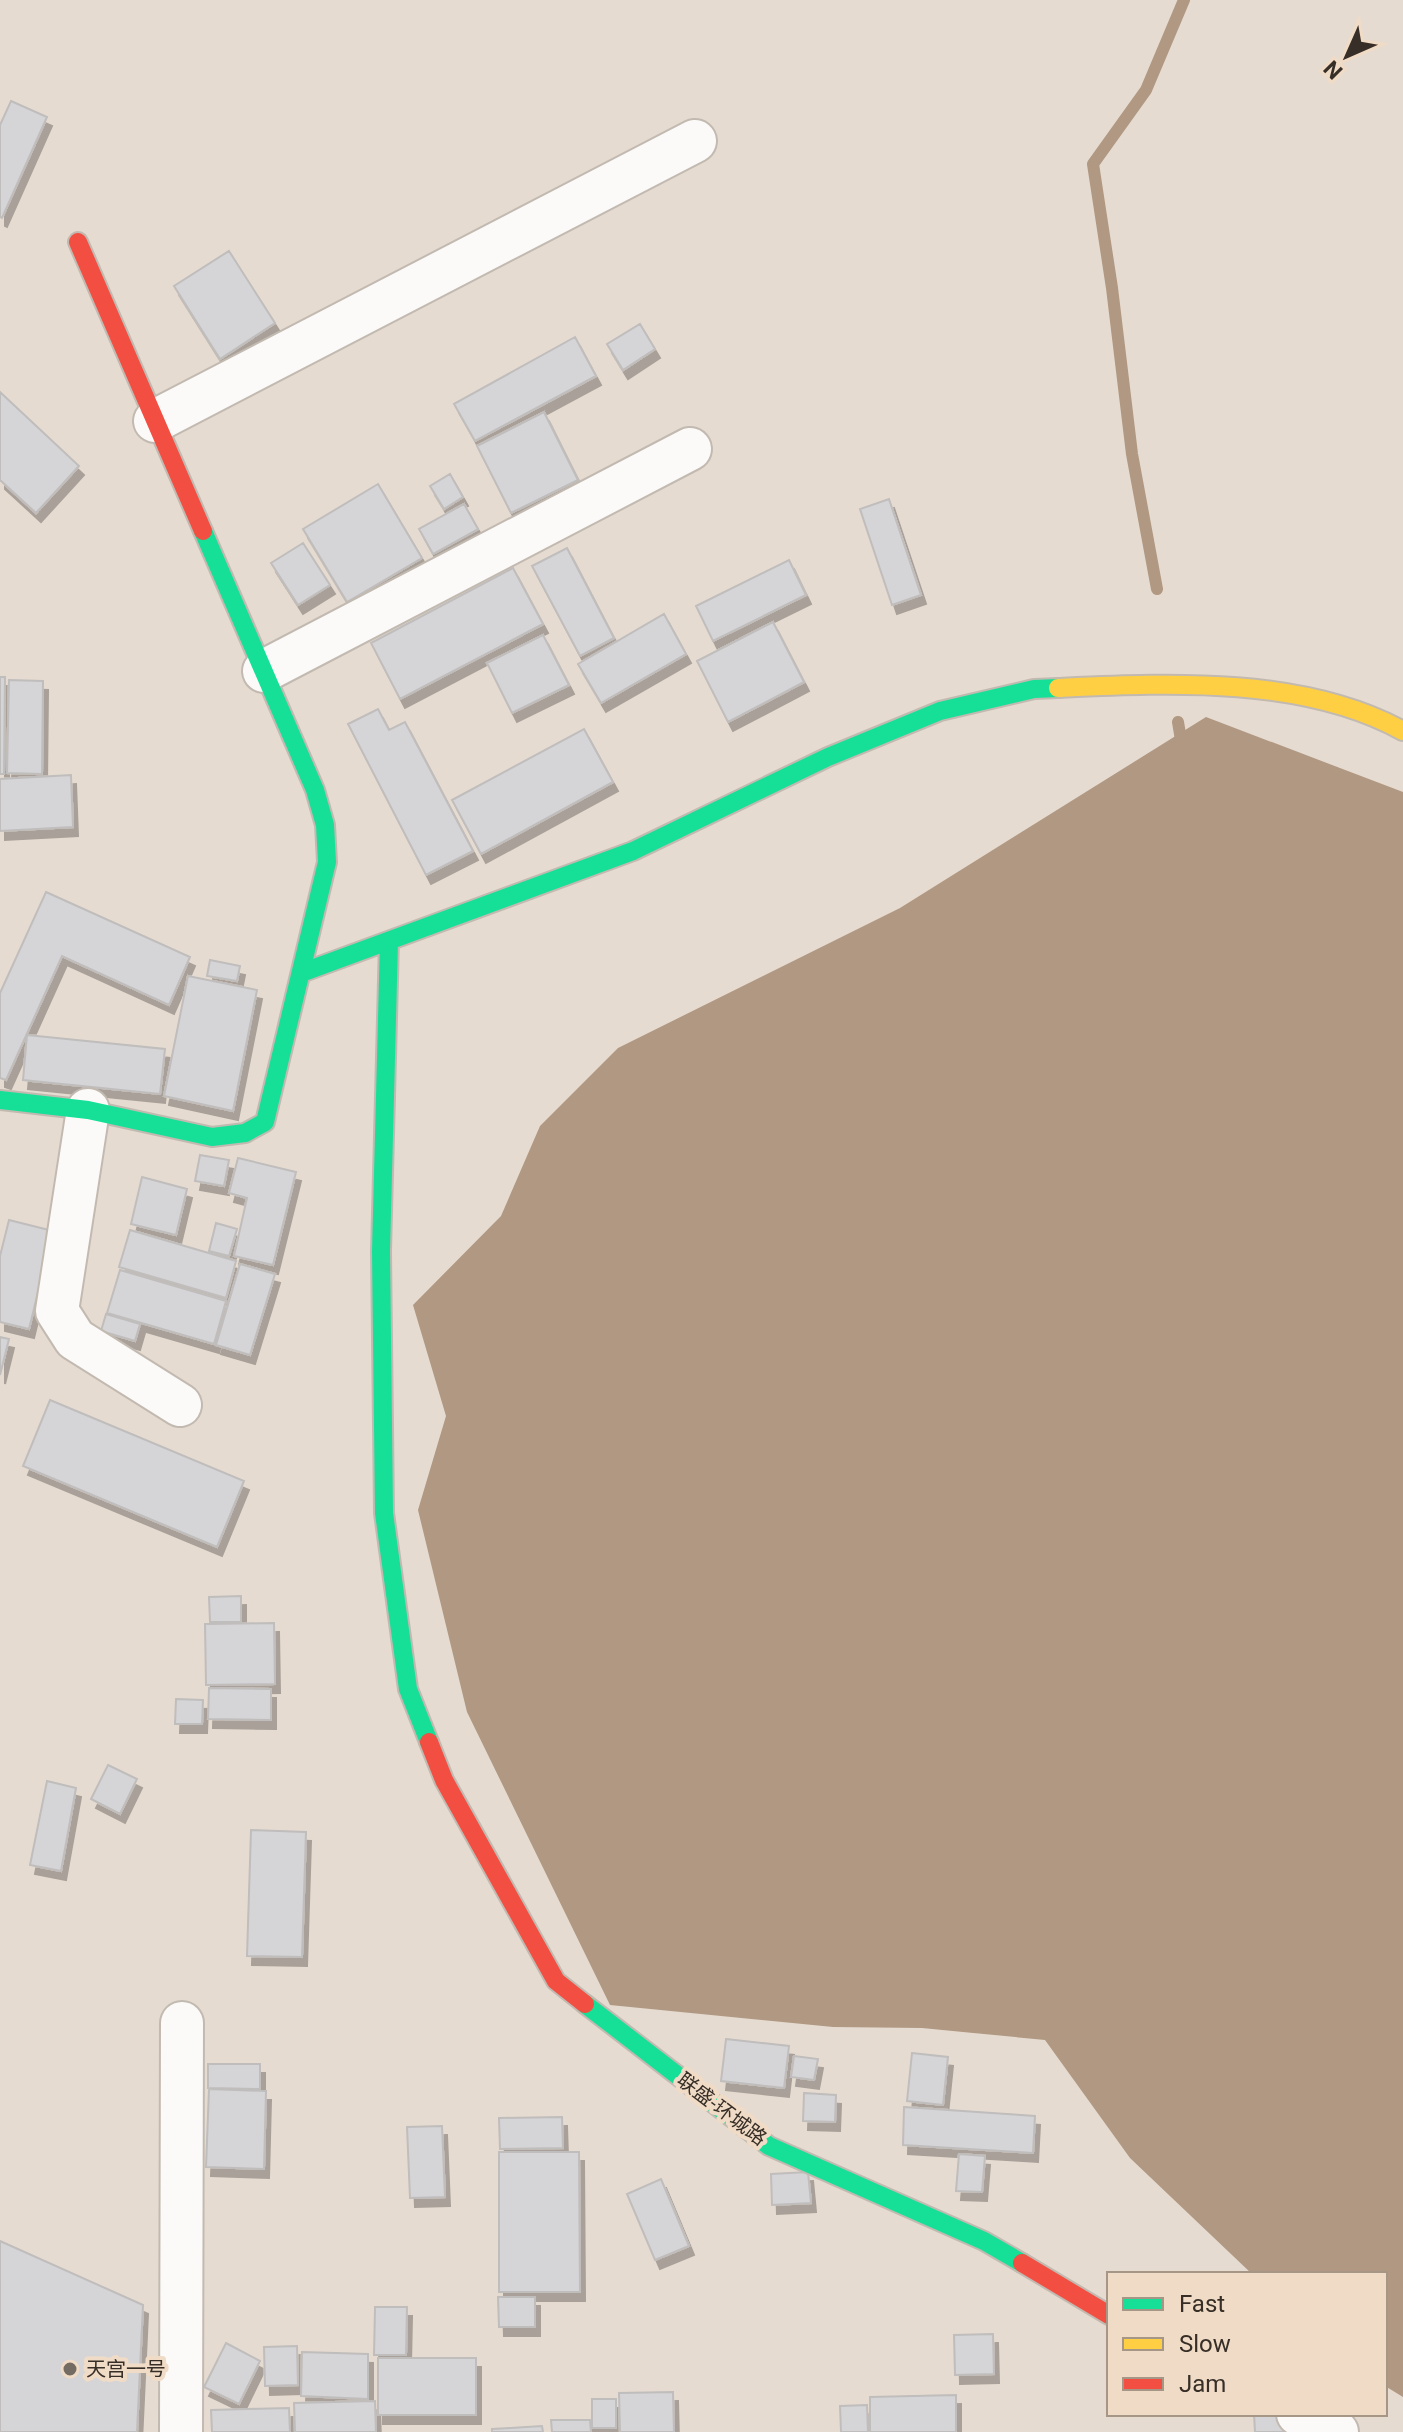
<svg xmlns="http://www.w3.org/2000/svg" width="1403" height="2432" font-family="Roboto,'Noto Sans SC',sans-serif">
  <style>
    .water { fill: #b09882 }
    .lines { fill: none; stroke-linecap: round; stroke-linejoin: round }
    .stream { stroke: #b09882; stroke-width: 12 }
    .building { fill: #d5d4d6; stroke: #c0bdbd; stroke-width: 2; filter: url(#shadow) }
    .street-casing { stroke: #c2bab1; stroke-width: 46 }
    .fast-casing { stroke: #c2bab1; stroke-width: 22 }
    .slow-casing { stroke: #c2bab1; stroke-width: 22 }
    .jam-casing { stroke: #c2bab1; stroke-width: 22 }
    .street { stroke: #fbfaf8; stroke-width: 42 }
    .fast { stroke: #16e098; stroke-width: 18 }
    .slow { stroke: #ffcf43; stroke-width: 18 }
    .jam { stroke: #f24e42; stroke-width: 18 }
    .poi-dot { fill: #746b62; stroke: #f0dbc6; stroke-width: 3 }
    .labels { text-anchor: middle; stroke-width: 8; stroke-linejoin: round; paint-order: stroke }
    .street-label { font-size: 20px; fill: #372f27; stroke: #f0dbc6 }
    .poi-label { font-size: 20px; fill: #372f27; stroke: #f0dbc6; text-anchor: start }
  </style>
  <defs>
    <filter id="shadow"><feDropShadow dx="5" dy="9" stdDeviation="0" flood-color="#0004"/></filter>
  </defs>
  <rect width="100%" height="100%" fill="#e6dbd0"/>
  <path class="water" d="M1206,717L1403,792V2397L1385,2386V2274H1252L1130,2158L1045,2040L922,2028L833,2027L610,2005L467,1712L418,1510L446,1416L413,1305L501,1216L540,1126L618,1048L900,908Z"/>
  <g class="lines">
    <path class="stream" d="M1157,589L1132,454L1112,288L1093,164L1146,90L1184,0
      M1178,722L1182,746"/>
  </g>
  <path class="building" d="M11,101L47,117L2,218L0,217V125Z
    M229,251L275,323L220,359L174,286Z
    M640,324L655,349L623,370L607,344Z
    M575,337L596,376L475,441L454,404Z
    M0,392L79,466L36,513L0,480Z
    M544,412L578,480L511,513L477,446Z
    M450,474L463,497L444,509L430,486Z
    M378,484L422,558L347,602L303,529Z
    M889,499L921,595L892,605L860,509Z
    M464,504L478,529L433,554L419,529Z
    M303,543L330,585L298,605L271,563Z
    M567,548L614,638L580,656L532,566Z
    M789,560L806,595L713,641L696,606Z
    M513,568L543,624L400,699L371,643Z
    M664,614L686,654L601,703L578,664Z
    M773,622L804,682L728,722L697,661Z
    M543,635L569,685L512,713L487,663Z
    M0,677H5L4,774H0Z
    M9,680L43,681L42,774L7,773Z
    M378,709L389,730L405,722L473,851L426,875L348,724Z
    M584,729L613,782L481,854L452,800Z
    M71,775L73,827L0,831V779Z
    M46,892L190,957L169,1005L62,956L6,1080L0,1078V993Z
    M210,960L240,966L237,981L207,976Z
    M188,976L257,990L233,1111L164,1096Z
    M27,1035L165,1049L160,1094L23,1080Z
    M200,1155L229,1160L224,1186L195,1181Z
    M238,1158L296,1172L273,1265L234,1256L247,1198L229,1193Z
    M142,1177L187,1189L176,1235L131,1224Z
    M9,1220L53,1231L29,1329L0,1322V1256Z
    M216,1223L237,1229L229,1256L209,1251Z
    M130,1230L236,1261L226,1298L119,1267Z
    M240,1264L275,1274L250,1355L216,1345Z
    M120,1270L226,1301L214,1344L107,1313Z
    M106,1314L140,1324L135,1341L101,1331Z
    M0,1337L9,1339L0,1375Z
    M50,1400L244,1481L217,1547L23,1466Z
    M241,1596V1622H210L209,1597Z
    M274,1623L275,1684L206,1685L205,1624Z
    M209,1688L271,1689V1720L208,1719Z
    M176,1699L203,1700L202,1724H175Z
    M108,1765L137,1779L120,1814L91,1799Z
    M47,1781L76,1788L61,1871L30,1865Z
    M251,1830L306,1832L302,1957L247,1956Z
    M726,2039L789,2046L784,2088L721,2081Z
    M912,2053L948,2057L943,2105L907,2101Z
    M794,2056L818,2059L814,2080L791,2077Z
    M208,2064H260V2089L208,2088Z
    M209,2089L266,2091L264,2169L206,2167Z
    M804,2093L836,2095L835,2122L803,2121Z
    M904,2107L1035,2116L1033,2153L903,2145Z
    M562,2117L563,2148L500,2149L499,2118Z
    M442,2126L445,2197L410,2198L407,2127Z
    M499,2152H579L580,2292H499Z
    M959,2154L985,2156L982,2192L956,2191Z
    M808,2172L811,2203L772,2205L771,2174Z
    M661,2179L689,2246L655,2260L627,2194Z
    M0,2241L143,2305L137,2432H0Z
    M498,2297H535V2327H499Z
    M375,2307H407L406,2355H374Z
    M993,2334L994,2374L955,2375L954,2335Z
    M226,2343L260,2361L239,2404L204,2387Z
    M297,2346L298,2385L265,2386L264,2347Z
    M302,2352L368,2354V2399L301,2396Z
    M378,2358H476V2415H378Z
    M673,2392L674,2432H620L619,2393Z
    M956,2395V2432H870V2397Z
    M592,2399H616V2428H592Z
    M375,2401L376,2432H295L294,2403Z
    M867,2405L868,2432H841L840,2406Z
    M289,2408L290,2432H212L211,2410Z
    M1254,2414H1285V2432H1255Z
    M551,2420H590L591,2432H552Z
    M542,2426L543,2432H492V2429Z"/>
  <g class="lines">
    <defs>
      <path id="street" d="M155,421L695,141
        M264,671L690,449
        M88,1110L57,1311L75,1339L180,1405
        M1298,2414L1337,2432
        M181,2432L182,2023"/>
      <path id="fast" d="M389,941L381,1251L384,1513L408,1689L429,1742
        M301,973L633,851L828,757L940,711L1034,689L1058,688
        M0,1100L88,1110L212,1137L245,1133L265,1122L327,862L325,825L315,790L203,531
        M585,2004L769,2146L984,2241L1022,2263"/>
      <path id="slow" d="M1058,688C1169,683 1303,676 1403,731"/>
      <path id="jam" d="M78,242L203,531
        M429,1742L444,1780L556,1981L585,2004
        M1022,2263L1109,2315"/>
    </defs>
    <use href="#street" class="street-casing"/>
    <use href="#fast" class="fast-casing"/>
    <use href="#slow" class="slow-casing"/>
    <use href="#jam" class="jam-casing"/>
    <use href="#street" class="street"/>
    <use href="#fast" class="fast"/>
    <use href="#slow" class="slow"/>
    <use href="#jam" class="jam"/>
  </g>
  <circle class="poi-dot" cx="70" cy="2369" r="8"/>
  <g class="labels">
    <g class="street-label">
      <text transform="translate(722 2109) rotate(37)" y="7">联盛-环城路</text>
    </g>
    <g class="poi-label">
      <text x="86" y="2376">天宫一号</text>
    </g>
  </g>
  <rect x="1107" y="2272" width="280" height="144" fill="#f0dbc6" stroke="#a69686" stroke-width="2"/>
  <rect x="1123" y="2298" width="40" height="12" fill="#16e098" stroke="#a69686" stroke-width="2"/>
  <text x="1179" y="2312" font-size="24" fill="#372f27">Fast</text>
  <rect x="1123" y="2338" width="40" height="12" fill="#ffcf43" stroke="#a69686" stroke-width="2"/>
  <text x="1179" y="2352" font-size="24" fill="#372f27">Slow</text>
  <rect x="1123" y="2378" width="40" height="12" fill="#f24e42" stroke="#a69686" stroke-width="2"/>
  <text x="1179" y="2392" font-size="24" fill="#372f27">Jam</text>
  <g transform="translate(1347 56) rotate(225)" stroke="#f0dbc6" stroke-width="6" paint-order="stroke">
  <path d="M0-6L14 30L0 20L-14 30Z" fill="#372f27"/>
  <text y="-12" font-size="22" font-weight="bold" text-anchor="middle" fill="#372f27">N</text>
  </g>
</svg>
